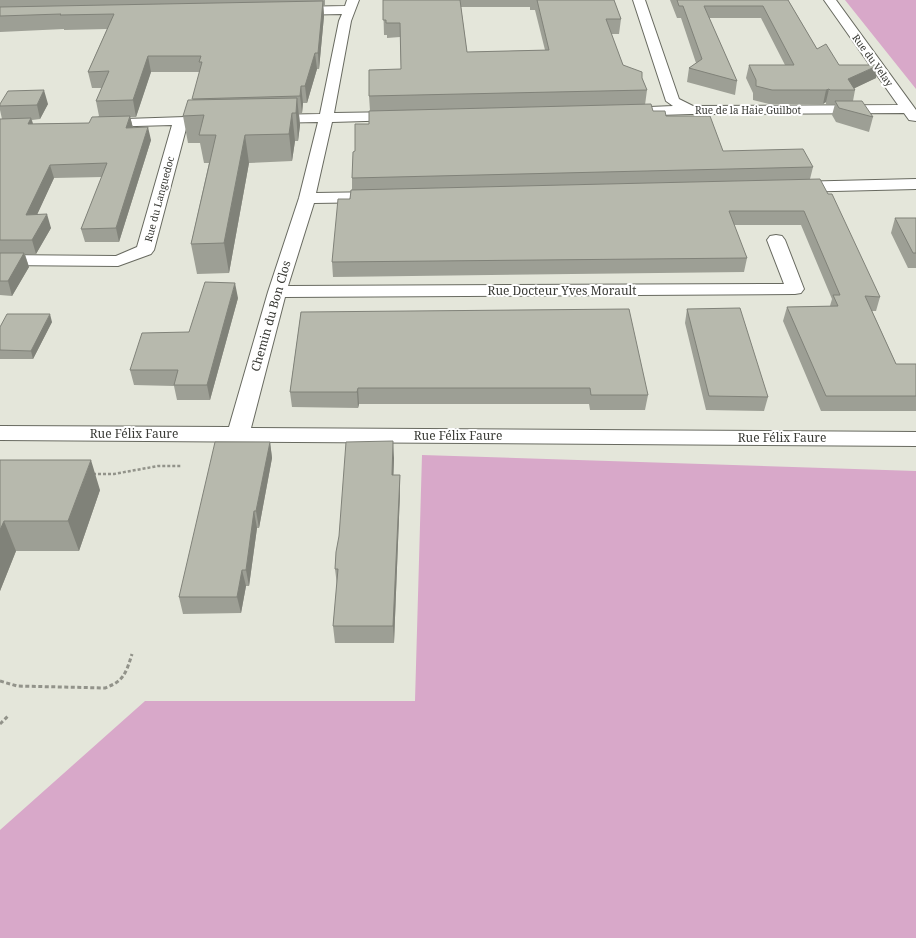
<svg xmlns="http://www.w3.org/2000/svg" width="916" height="938" font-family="'Noto Serif',serif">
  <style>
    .green { fill: #d8a8c9 }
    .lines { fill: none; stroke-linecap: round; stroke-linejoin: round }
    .minor-casing { stroke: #686a60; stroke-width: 2 }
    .path-far1 { stroke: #92938a; stroke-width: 2.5; stroke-dasharray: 3 2; stroke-linecap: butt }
    .path { stroke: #92938a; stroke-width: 3; stroke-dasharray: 4 2.5; stroke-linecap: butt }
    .minor { fill: #fff; fill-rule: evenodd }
    .wall { fill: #9d9f95; fill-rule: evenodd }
    .shaded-wall { fill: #808279 }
    .building { fill: #b7b9ad; stroke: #808279 }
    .labels { text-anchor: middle; stroke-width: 4; stroke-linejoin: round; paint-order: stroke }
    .far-street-label { font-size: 10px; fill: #393a35; stroke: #fff }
    .street-label { font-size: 12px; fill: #393a35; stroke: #fff }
  </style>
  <rect width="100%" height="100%" fill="#e4e6da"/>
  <path class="green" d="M845,0H916V89Z
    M422,455L916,471V938H0V830L145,701H415Z"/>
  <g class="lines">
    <defs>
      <path id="minor" d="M347,0H359L351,21L334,113L399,112L404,113L406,116L404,119L399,120L332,122L316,193L379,192L385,194L387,197L385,200L379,202L314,203L288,286L784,284L767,240L770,236L776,235L782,236L785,240L804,289L801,293L795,294L285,297L251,428L916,432V446L0,440V426L229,427L268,292L299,198L318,122L269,123L264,122L262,119L264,116L269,115L320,114L339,21L342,14L293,15L289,14L287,11L289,8L293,7L345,6Z
        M633,0H645L679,99L693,106L898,105L824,0H836L916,110V121L909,120L904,113L691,114L627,116L622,115L620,112L622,109L627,108L673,106L666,101Z
        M215,116L220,117L222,120L220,123L187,125L154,250L151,254L118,266L0,265V255L116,256L137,247L172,125L101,127L96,126L94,123L96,120Z
        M916,179V189L794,192L788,190L786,187L788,184L794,182Z"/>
    </defs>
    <use href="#minor" class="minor-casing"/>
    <path class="path-far1" d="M93,474H114L158,466H182"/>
    <path class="path" d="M0,681L17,686L105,688C124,681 126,673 132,654
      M0,724L8,716"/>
    <use href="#minor" class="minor"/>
  </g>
  <path class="wall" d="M0,0H325V5H323L324,16L319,69H317L307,103H303L302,113H299L300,125L298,141H295L292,161L249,163L229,273L197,274L191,244L209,163H204L200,143H188L183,116L193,100L200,72H151L136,117H130L133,128L151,140L119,242H85L81,229L102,177L54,178L37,214L51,228L36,254H25L29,267L12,296L0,295V119H2L0,110V104H48L40,119L32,120L33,124L89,123L99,116L96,101L102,88H92L88,72L107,29L64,30V29L0,32Z
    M383,0H614L621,19L619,34H611L623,65L642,78L647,90L645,105L653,111L666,116L723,151L813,167L810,179L880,297L876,311H872L896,364H916V411H821L783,321L787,307L830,306L832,299L801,225H734L747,258L744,272L333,277L332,262L352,190V178L355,151L369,124L370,111L369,96L401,69L400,37L387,38V35H384ZM461,7H530V10H535L545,50L467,52Z
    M670,0H788L817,49L839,65L876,78L854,88L855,90L853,101L873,117L869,132L836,122L832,115L835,104H826V102L823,104H769L753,100V93L746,78L749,65H785L761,18H709L737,81L735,95L687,82L689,68L696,63L681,18H677Z
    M895,218H916V268H908L891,233Z
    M238,298L210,400H177L174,386L134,385L130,370L189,332Z
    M687,309L768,397L764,411L706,410L685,323Z
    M301,312L648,395L645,410H590L589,404H359L358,408L292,407L290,392Z
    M52,322L33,359H0V327Z
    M270,442L272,458L259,528H257L249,586H246L241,613L183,614L179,597Z
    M394,458L393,475H400V492L394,643H335L333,626L337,585L335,569Z
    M0,460L100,490L79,551H16L0,591Z"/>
  <path class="shaded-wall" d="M323,1L324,16L319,69L318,53Z
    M315,53L317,69L307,103L305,86Z
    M148,56L151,72L136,117L133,100Z
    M879,65L876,78L851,90L848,79Z
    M301,86L303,103L302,113L300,96Z
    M829,89L826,102L823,104L826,90Z
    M44,90L48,104L40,119L37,105Z
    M297,98L300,125L298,141L296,113Z
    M292,113L295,141L292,161L289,134Z
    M130,116L133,128H126Z
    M31,118L35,131L28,124Z
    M148,127L151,140L119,242L116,228Z
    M245,135L249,163L229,273L224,243Z
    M50,165L54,178L31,228L26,215Z
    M47,214L51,228L36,254L32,240Z
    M24,253L29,267L12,296L8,281Z
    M235,283L238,298L210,400L207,385Z
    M50,314L52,322L33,359L31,351Z
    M358,388L359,404L358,408L357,392Z
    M393,441L394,458L393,492L392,475Z
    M270,442L272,458L259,528L256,511Z
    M91,460L100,490L79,551L68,521Z
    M400,475V492L394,643L393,626Z
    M254,511L257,528L249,586L246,570Z
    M4,521L16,551L0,591V530Z
    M242,570L246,586L241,613L237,597Z"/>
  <path class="building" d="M383,0H460L467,52L549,50L537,0H614L621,19H606L623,65L642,72V78L647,90L369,96V70L401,69L400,23H386V20H383Z
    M677,0H788L817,49L826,44L839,65H879L848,79L855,90H830L829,89L826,90H772L756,86V80L749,65H794L763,6H704L737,81L689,68L702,59L683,6H679Z
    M323,1L318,53H315L305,86H301L300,96L192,99L202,62H199L201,56H148L133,100L96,101L109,71L88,72L114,14L60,15L61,14L0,16V7Z
    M44,90L37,105L0,106V104L8,91Z
    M297,98L296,113H292L289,134L245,135L224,243L191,244L216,135H199L204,115L183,116L188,100Z
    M835,101H862L873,117L839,108Z
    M651,104L653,111H665L666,116H710L723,151L803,149L813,167L352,178L353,152L355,151V124H369V111Z
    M130,116L126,128L148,127L116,228L81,229L107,163L50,165L26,215L47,214L32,240H0V119L31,118L28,124L89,123L92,117Z
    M820,179L828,194H832L880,297L865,296L896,364H916V396H826L787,307L838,306L833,295H840L804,211H729L747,258L332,262L338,199H350L351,190Z
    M895,218H916V253H913Z
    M0,253H24L8,281H0Z
    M205,282L235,283L207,385H174L178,370H130L142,333L189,332Z
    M740,308L768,397L709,396L687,309Z
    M629,309L648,395H591L590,388H358L357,392H290L301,312Z
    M7,314H50L31,351L0,350V327Z
    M393,441L392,475H400L393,626H333L338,569H335L336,552L339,536L346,442Z
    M215,442H270L256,511H254L246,570H242L237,597H179Z
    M0,460H91L68,521H4L0,530Z"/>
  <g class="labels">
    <g class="far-street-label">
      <text transform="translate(873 60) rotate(54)" y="4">Rue du Velay</text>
      <text x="748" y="114">Rue de la Haie Guilbot</text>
      <text transform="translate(159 199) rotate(-75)" y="4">Rue du Languedoc</text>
    </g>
    <g class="street-label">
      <text x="562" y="295">Rue Docteur Yves Morault</text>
      <text transform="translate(271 316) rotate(-74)" y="4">Chemin du Bon Clos</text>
      <text x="134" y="438">Rue Félix Faure</text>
      <text x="458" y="440">Rue Félix Faure</text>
      <text x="782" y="442">Rue Félix Faure</text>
    </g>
  </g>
</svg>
